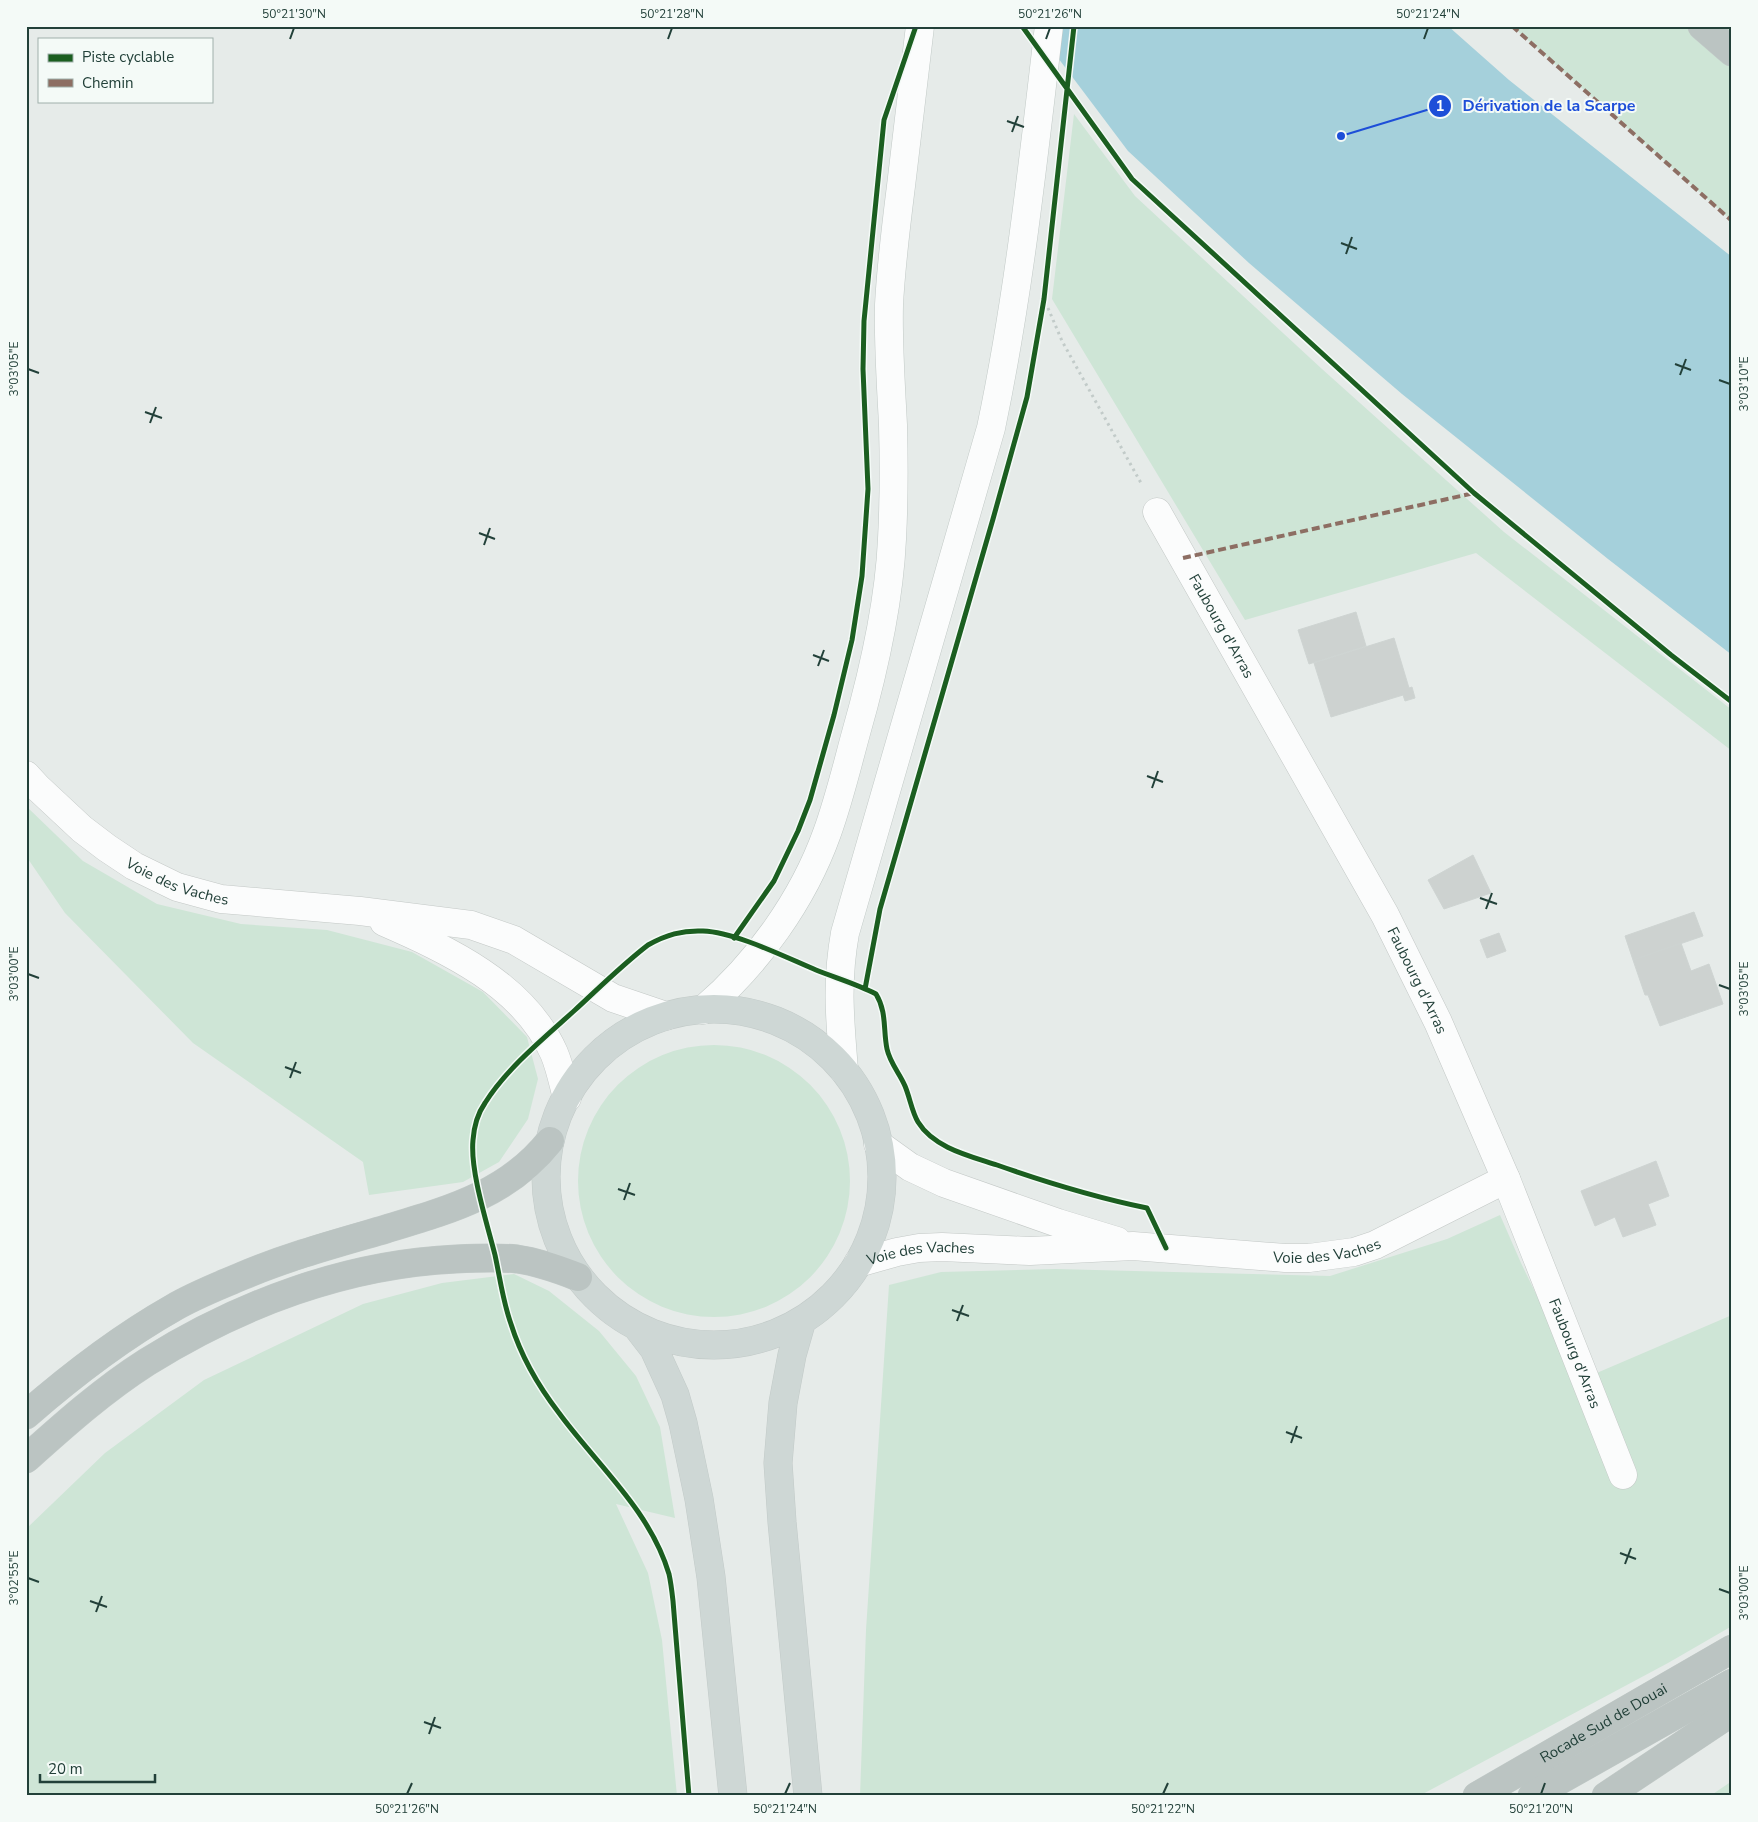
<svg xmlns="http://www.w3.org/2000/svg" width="1758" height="1822" font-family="'Nunito Sans',sans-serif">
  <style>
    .green { fill: #cee5d6 }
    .water { fill: #a5d0db }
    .building { fill: #cdd2d0; stroke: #ced4d2 }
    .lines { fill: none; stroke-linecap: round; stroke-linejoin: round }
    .street-casing { stroke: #c3c8c6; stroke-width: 29 }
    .secondary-casing { stroke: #c1c9c6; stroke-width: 29 }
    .primary-casing { stroke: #c2cac8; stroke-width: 29 }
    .highway-casing { stroke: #c2cac8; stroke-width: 29 }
    .path { stroke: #c2cbc9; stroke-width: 3; stroke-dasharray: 2.5 4; stroke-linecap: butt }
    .street { stroke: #fbfcfc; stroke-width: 28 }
    .secondary { stroke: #fbfcfc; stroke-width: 28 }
    .primary { stroke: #ced7d5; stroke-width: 28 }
    .highway { stroke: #bbc4c2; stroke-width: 28 }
    .quiet { stroke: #8d6e63; stroke-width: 4; stroke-dasharray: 8 4; stroke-linecap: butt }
    .cycleway-casing { stroke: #f4faf7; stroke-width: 8 }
    .cycleway { stroke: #1b5e20; stroke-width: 5 }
    .ticks { fill: none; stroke: #224039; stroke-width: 2 }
    .labels { text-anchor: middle; stroke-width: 4; stroke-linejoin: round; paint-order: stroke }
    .street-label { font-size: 15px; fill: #224039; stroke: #f4faf7 }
    .leader { fill: none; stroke: #1d4ed8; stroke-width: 2 }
    .callout-dot { fill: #1d4ed8; stroke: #f4faf7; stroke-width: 2 }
    .mark-label { font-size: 15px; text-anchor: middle; font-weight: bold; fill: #fff }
    .callout-label { font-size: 16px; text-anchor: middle; font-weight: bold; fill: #1d4ed8; stroke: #f4faf7; stroke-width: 4; stroke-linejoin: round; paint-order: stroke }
    .neatline { fill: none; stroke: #224039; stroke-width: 2 }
    .ticks-label { font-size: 12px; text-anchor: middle; fill: #224039 }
  </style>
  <rect width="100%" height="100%" fill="#e6ebe9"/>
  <path class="green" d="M1512,26H1732V221Z
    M1074,114L1135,196L1322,369L1504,532L1732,710V751L1476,553L1245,620L1052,299Z
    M26,806L83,861L157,904L241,924L327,930L412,952L483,992L527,1037L538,1079L528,1119L499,1162L463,1182L369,1195L363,1162L193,1043L65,913L26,856Z
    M578 1181a136 136 0 1 1 272 0a136 136 0 1 1-272 0Z
    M1500,1215L1521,1263L1578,1381L1732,1315V1626L1668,1663L1419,1796H860L866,1630L889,1285L941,1272L1056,1269L1330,1276L1447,1239Z
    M514,1274L549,1291L599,1331L636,1376L660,1427L675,1518L616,1504L648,1573L662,1640L677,1796H26V1529L105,1453L204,1380L363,1304L442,1283Z
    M1732,1781V1796H1710Z"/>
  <path class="water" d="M1034,26H1448L1509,80L1732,257V655L1608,559L1402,394L1249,263L1128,151Z"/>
  <path class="building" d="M1356,612L1366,646L1309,664L1298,630Z
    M1394,638L1409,688L1412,687L1415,698L1405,701L1403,695L1331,717L1314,663Z
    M1473,855L1491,893L1444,909L1428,880Z
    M1694,912L1703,936L1633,960L1625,936Z
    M1499,933L1506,951L1487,958L1480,940Z
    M1681,943L1691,971L1709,964L1723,1004L1660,1026L1648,995H1645L1633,960Z
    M1656,1161L1669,1196L1648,1204L1656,1225L1623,1237L1615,1217L1595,1226L1581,1191Z"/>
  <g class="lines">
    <defs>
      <g id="street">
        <path id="s1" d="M1157,512L1385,915L1438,1022L1506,1179L1623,1475"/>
        <path id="s2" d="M26,775L37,787L82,829L107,848L134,866L177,887L221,899L360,911L471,925L514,940L613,998L666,1016"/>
        <path d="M384,922C448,950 524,985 554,1053C560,1067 563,1083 567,1098"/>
        <path d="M878,1144L910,1167L944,1183L1058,1223L1117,1241"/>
        <path id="s3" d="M858,1263L897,1252L919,1248L942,1247L1030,1251L1133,1246L1285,1258H1309L1354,1252L1375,1245L1506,1179"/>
      </g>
      <path id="secondary" d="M703,1010C757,964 803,900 827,833C839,800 847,766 856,733C874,670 889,605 892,539C894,501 894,463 893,425C891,385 888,345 889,305C891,265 896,226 901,186C907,133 914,80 920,26
        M844,1070C840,1021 836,983 845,933L991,428C1019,295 1033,161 1049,26"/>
      <path id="primary" d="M546 1177a168 168 0 1 1 336 0a168 168 0 1 1-336 0Z
        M802,1320L792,1355L783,1403L778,1463L782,1522L808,1796
        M637,1327L654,1349L675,1395L683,1423L699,1499L711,1577L733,1796"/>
      <g id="highway">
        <path d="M1702,26L1732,52"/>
        <path d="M26,1415C72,1375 120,1338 173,1308C195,1295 219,1286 242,1276C289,1256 338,1243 386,1229C449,1210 508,1194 550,1141"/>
        <path d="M26,1459C64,1425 103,1390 147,1362C240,1304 346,1264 456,1259C476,1258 497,1257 517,1259C538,1262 558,1269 578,1277"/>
        <path id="s4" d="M1477,1796L1732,1649"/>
        <path d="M1532,1796L1732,1683"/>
        <path d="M1606,1796L1732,1712"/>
      </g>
    </defs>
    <use href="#street" class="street-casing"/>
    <use href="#secondary" class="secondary-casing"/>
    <use href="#primary" class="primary-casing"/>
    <use href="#highway" class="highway-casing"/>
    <path class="path" d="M1048,308L1062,341L1141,483"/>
    <use href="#street" class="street"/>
    <use href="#secondary" class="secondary"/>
    <use href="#primary" class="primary"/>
    <use href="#highway" class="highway"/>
    <path class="quiet" d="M1512,26L1732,221
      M1183,558L1474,493"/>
    <defs>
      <path id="cycleway" d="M1022,26L1132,179L1474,493L1671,655L1732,702
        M734,938L774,881L798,831L810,800L834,715L852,640L862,576L868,489L863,369L864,321L884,120L916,26
        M865,989L880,909L993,519L1027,397L1044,299L1074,26
        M689,1796L673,1601C672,1592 671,1583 669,1574C650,1510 597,1465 559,1413C539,1387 521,1356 511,1324C503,1302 500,1278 495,1255C487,1223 470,1171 473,1140C474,1127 478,1113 485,1103C507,1068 544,1038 575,1010C599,988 622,965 648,945C666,935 682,930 703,931C735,932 785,957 816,970C836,978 857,984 876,994C887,1012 883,1030 887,1049C890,1063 900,1074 905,1086C910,1098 912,1112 918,1122C934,1148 970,1156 997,1165C1048,1183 1094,1197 1147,1208L1166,1248"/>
    </defs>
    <use href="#cycleway" class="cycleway-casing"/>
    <use href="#cycleway" class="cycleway"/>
  </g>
  <path class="ticks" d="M290,39L294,28M668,39L672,28M1046,39L1050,28M1424,39L1428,28M1007,121L1024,127M1012,132L1018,116M1341,243L1357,249M1346,254L1352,237M1675,364L1691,370M28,369L39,373M1680,375L1686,359M1719,380L1730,384M145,412L162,418M150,423L156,407M479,533L495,539M484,545L490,528M813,655L829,661M818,666L824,650M1147,776L1163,782M1152,788L1158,771M1480,898L1497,904M1486,909L1492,893M28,974L39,978M1719,985L1730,989M285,1067L301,1073M290,1078L296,1062M618,1189L635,1195M624,1200L630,1183M952,1310L969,1316M957,1321L963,1305M1286,1432L1302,1438M1291,1443L1297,1426M1620,1553L1636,1559M1625,1564L1631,1548M28,1578L39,1582M1719,1589L1730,1593M90,1601L107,1607M96,1612L102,1596M424,1722L441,1728M429,1734L435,1717M407,1794L412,1783M785,1794L790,1783M1163,1794L1168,1783M1541,1794L1545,1783"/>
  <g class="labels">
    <g class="street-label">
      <text dy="5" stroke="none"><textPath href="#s1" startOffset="131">Faubourg d'Arras</textPath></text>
      <text dy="5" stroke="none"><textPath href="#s2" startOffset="188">Voie des Vaches</textPath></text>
      <text dy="5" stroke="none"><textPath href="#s1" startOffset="536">Faubourg d'Arras</textPath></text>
      <text dy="5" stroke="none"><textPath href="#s3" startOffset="472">Voie des Vaches</textPath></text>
      <text dy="5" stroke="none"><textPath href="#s3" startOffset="64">Voie des Vaches</textPath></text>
      <text dy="5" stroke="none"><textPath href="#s1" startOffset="941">Faubourg d'Arras</textPath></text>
      <text dy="5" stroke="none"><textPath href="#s4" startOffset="146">Rocade Sud de Douai</textPath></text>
    </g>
  </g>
  <path class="leader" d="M1341 136L1440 106"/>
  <g class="callout-dot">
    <circle cx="1341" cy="136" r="5"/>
    <circle cx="1440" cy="106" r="12"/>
  </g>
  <g class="mark-label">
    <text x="1440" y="111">1</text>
  </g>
  <g class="callout-label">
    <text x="1549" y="111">Dérivation de la Scarpe</text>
  </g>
  <rect width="1758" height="1822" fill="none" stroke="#f4faf7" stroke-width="55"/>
  <rect x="38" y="38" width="175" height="65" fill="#f4faf7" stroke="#a0b0ab"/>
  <rect x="48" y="54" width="25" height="8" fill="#1b5e20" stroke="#a0b0ab"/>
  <text x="82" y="62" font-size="15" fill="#224039">Piste cyclable</text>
  <rect x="48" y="79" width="25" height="8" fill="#8d6e63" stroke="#a0b0ab"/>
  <text x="82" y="88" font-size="15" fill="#224039">Chemin</text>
  <path d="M40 1774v8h115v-8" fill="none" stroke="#224039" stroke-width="2.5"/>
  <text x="48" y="1774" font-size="15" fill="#224039" stroke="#f4faf7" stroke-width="4" paint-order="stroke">20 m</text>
  <rect x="28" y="28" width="1702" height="1766" class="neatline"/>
  <g class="ticks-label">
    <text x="294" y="18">50°21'30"N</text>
    <text x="672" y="18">50°21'28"N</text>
    <text x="1050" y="18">50°21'26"N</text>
    <text x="1428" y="18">50°21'24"N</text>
    <text transform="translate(14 369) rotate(-90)" y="4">3°03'05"E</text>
    <text transform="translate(1744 384) rotate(-90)" y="4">3°03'10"E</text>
    <text transform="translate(14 974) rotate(-90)" y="4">3°03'00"E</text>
    <text transform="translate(1744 989) rotate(-90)" y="4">3°03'05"E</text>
    <text transform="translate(14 1578) rotate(-90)" y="4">3°02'55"E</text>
    <text transform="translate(1744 1593) rotate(-90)" y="4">3°03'00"E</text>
    <text x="407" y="1813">50°21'26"N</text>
    <text x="785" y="1813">50°21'24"N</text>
    <text x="1163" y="1813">50°21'22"N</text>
    <text x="1541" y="1813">50°21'20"N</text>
  </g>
</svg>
